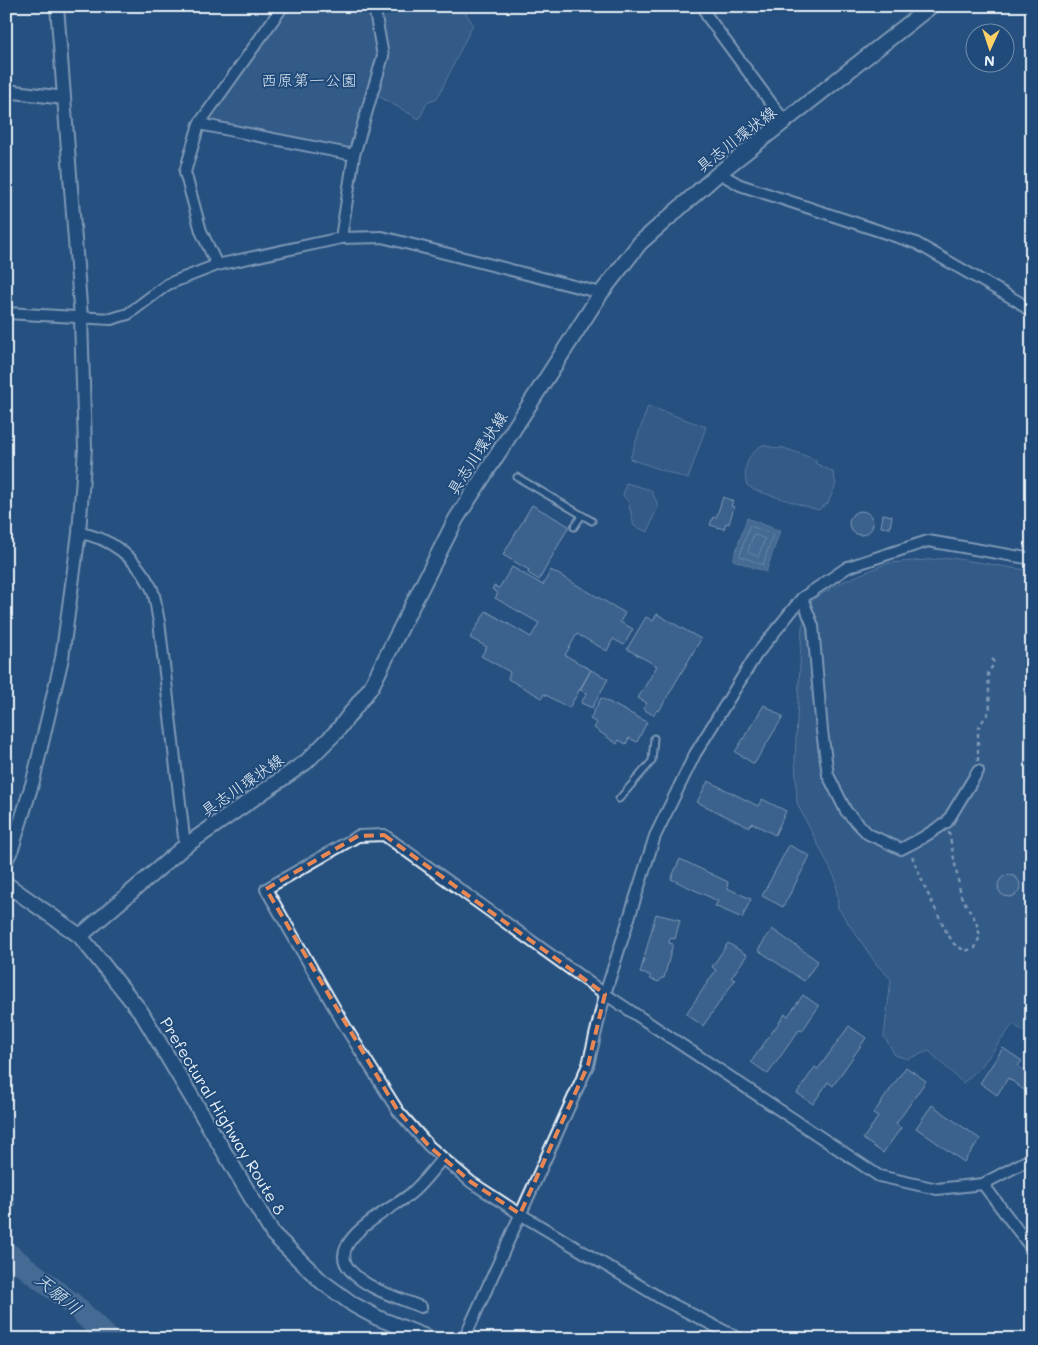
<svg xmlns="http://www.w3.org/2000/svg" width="1038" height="1345" font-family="Mali,'Klee One',sans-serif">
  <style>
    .green { fill: #436891; stroke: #96acc4 }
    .water { fill: #6b8aaa; stroke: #9db3c9 }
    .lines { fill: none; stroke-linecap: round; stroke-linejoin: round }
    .shore { stroke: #b6c8d9; stroke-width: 1 }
    .stream { stroke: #9db3c9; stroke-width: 4 }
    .river { stroke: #6b8aaa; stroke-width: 22 }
    .building { fill: #57789d; stroke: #e8f1f8 }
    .service-casing { stroke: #e8f1f8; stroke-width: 9 }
    .minor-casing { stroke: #e8f1f8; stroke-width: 14 }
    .tertiary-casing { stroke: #e8f1f8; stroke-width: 16 }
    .secondary-casing { stroke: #e8f1f8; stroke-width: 18 }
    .path { stroke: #e8f1f8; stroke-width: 2.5; stroke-dasharray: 4 4; stroke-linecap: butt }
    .service { stroke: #1f4a7a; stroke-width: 5 }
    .minor { stroke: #1f4a7a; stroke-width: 10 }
    .tertiary { stroke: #1f4a7a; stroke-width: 12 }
    .secondary { stroke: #1f4a7a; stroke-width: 14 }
    .marked { fill: none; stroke: #e88753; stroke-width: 4; stroke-dasharray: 10 6; stroke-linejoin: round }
    .labels { text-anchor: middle; stroke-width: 4; stroke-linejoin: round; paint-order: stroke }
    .park-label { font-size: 16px; fill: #d8e3ee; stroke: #1f4a7a }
    .street-label { font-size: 16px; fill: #e8f1f8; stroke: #1f4a7a }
    .water-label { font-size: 18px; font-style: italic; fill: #d5e2ec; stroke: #1f4a7a }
  </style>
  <rect width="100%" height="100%" fill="#27517f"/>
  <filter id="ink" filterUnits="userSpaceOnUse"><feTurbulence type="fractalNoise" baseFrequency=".02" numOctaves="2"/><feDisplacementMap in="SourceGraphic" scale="10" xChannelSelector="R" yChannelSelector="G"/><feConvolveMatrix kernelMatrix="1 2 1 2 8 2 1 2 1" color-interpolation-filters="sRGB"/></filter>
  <g filter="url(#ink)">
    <path class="green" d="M284,6H461L473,24L437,99L427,103L419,119L373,93L354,155L199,124Z
      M648,406L706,427L688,479L630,459Z
      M763,445L779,449L781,447L817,460L815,463L833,472L836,484L828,503L818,510L754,490L747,485C742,470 748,452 763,445Z
      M626,483L651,490L658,505L648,532L634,526L628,501L623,496Z
      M951,558L1032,571V1037L1013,1024L980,1068L963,1083L929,1051L907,1059L895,1055L884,1036L891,979L877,965L838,908L836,880L797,803L795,757L802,627L812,600L842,582L888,563Z
      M6,1158L13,1206L6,1226Z"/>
    <path class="water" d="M747,518L780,531L766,572L733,560Z"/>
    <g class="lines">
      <path class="shore" d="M750,526L773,534L763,565L740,556Z
        M754,534L765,539L758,557L748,552Z"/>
      <path class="stream" d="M6,1158L13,1206L6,1227"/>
      <path class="river" d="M6,1252L73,1304L109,1339"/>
    </g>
    <path class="building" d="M723,497L733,501L731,506L734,507L729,524L726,523L724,529L710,525L713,517L716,518Z
      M532,505L569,526L539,580L528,573L529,570L503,555Z
      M849 523a12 12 0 1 1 24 0a12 12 0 1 1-24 0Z
      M883,514L892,516L890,528L881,527Z
      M512,567L543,585L551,570L625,613L620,622L633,629L624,645L613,639L607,651L577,634L565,655L591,670L569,708L544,694L542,698L508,679L510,672L481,656L487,647L470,638L486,611L531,637L539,623L495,598L498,593L492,589L494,586L499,588Z
      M657,614L701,639L659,711L657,710L653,715L643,709L647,703L638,698L657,666L627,649L646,617L653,621Z
      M591,670L608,679L592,708L581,703L587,693L580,690Z
      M601,698L647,722L637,742L629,738L626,744L619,740L617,744L594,728L597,723L590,719Z
      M764,705L783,717L754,764L735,752Z
      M708,781L758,806L762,799L786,811L775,835L752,823L748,827L697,802Z
      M789,845L810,856L783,907L762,896Z
      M680,859L728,882L727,888L751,899L742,918L715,906L718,901L671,879Z
      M998 886a11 11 0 1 1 22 0a11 11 0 1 1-22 0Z
      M656,914L680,920L675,939L670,938L669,943L673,944L664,978H661L659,982L650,979V975L640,973Z
      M772,929L818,961L804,981L758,950Z
      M728,943L747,955L731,978L735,980L703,1026L686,1014L716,970L712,967Z
      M803,995L819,1006L802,1031L799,1030L768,1074L751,1062L785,1014L788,1016Z
      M849,1026L866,1038L833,1086L828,1082L813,1104L797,1093L815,1067L818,1069Z
      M1003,1048L1022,1061L1018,1066L1032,1076V1079L1024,1090L1008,1078L997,1095L980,1083Z
      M906,1067L926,1081L896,1124L901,1128L883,1153L863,1139L878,1117L873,1114Z
      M932,1105L980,1139L964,1162L916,1128Z"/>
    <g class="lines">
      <defs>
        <path id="service" d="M517,477L592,521
          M574,527L582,515
          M619,799L652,761L654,738"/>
        <path id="minor" d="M704,6L707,16L785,122
          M199,124L354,155
          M719,173L740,185L916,243L1019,302L1032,313
          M341,238L354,155L383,56L374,6
          M217,265L201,231L185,172L199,124L283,6
          M6,313L111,319L128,314L168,284L217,265L341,238L382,237L601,293
          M79,533C110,537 136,558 151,587C156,596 156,610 159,621L185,846
          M802,598L813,626L822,731L828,775L846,811L868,834L901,849L922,838L947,822L978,771
          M983,1184L1032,1249
          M421,1307C399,1298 366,1289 350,1270C324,1241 392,1209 409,1195C422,1185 432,1170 443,1158
          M464,1339L588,1065L605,994L655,836L695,754L756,655L802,598L848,567L928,541L1032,559
          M740,1339L662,1299L520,1214L471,1182L429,1146L398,1111L346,1028L266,889L358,836L384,835L605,994L879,1176L937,1189L983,1184L1032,1158"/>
        <path id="tertiary" d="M6,91L64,98
          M6,861L12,849L33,781L62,658L79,533L85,448L81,318L57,6"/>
        <path id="secondary" d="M6,884L80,936L141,1012L273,1234L321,1281L354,1305L378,1318L431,1339
          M80,936L185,846L306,762L337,731L371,687L456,519L601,293L640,243L719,173L931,6"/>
      </defs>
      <use href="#service" class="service-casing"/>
      <use href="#minor" class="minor-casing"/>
      <use href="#tertiary" class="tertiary-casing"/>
      <use href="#secondary" class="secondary-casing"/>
      <path class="path" d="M978,761V728L990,710L988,673L994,664L992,656
        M912,856L926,890L946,931L954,944L965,951L975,948L980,936L976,921L961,896L949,832"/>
      <use href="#service" class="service"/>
      <use href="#minor" class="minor"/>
      <use href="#tertiary" class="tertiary"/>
      <use href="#secondary" class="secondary"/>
    </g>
  </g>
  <path d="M0 0H1038V1345H0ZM384,835L605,994L588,1065L520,1214L471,1182L429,1146L398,1111L266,889L358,836Z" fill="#27517f" fill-opacity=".55" fill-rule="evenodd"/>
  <path class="marked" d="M384,835L605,994L588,1065L520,1214L471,1182L429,1146L398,1111L266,889L358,836Z"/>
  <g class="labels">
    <g class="park-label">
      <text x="309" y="86">西原第一公園</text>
    </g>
    <g class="street-label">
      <text transform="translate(736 139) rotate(-38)" y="6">具志川環状線</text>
      <text transform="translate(477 453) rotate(-57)" y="6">具志川環状線</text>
      <text transform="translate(242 785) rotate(-35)" y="6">具志川環状線</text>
      <text transform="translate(223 1116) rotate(59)" y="6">Prefectural Highway Route 8</text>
    </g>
    <g class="water-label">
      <text transform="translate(58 1294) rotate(40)" y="6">天願川</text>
    </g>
  </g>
  <rect width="1038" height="1345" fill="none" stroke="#1f4a7a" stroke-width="25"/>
  <rect x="12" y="12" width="1013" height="1320" fill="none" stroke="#e8f1f8" stroke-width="2" filter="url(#ink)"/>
  <g transform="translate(990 48) rotate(183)"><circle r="24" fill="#1f4a7a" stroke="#6f8dac"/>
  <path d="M0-4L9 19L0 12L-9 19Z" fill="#ffd166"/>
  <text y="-8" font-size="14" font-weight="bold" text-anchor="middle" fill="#e8f1f8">N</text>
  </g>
</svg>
